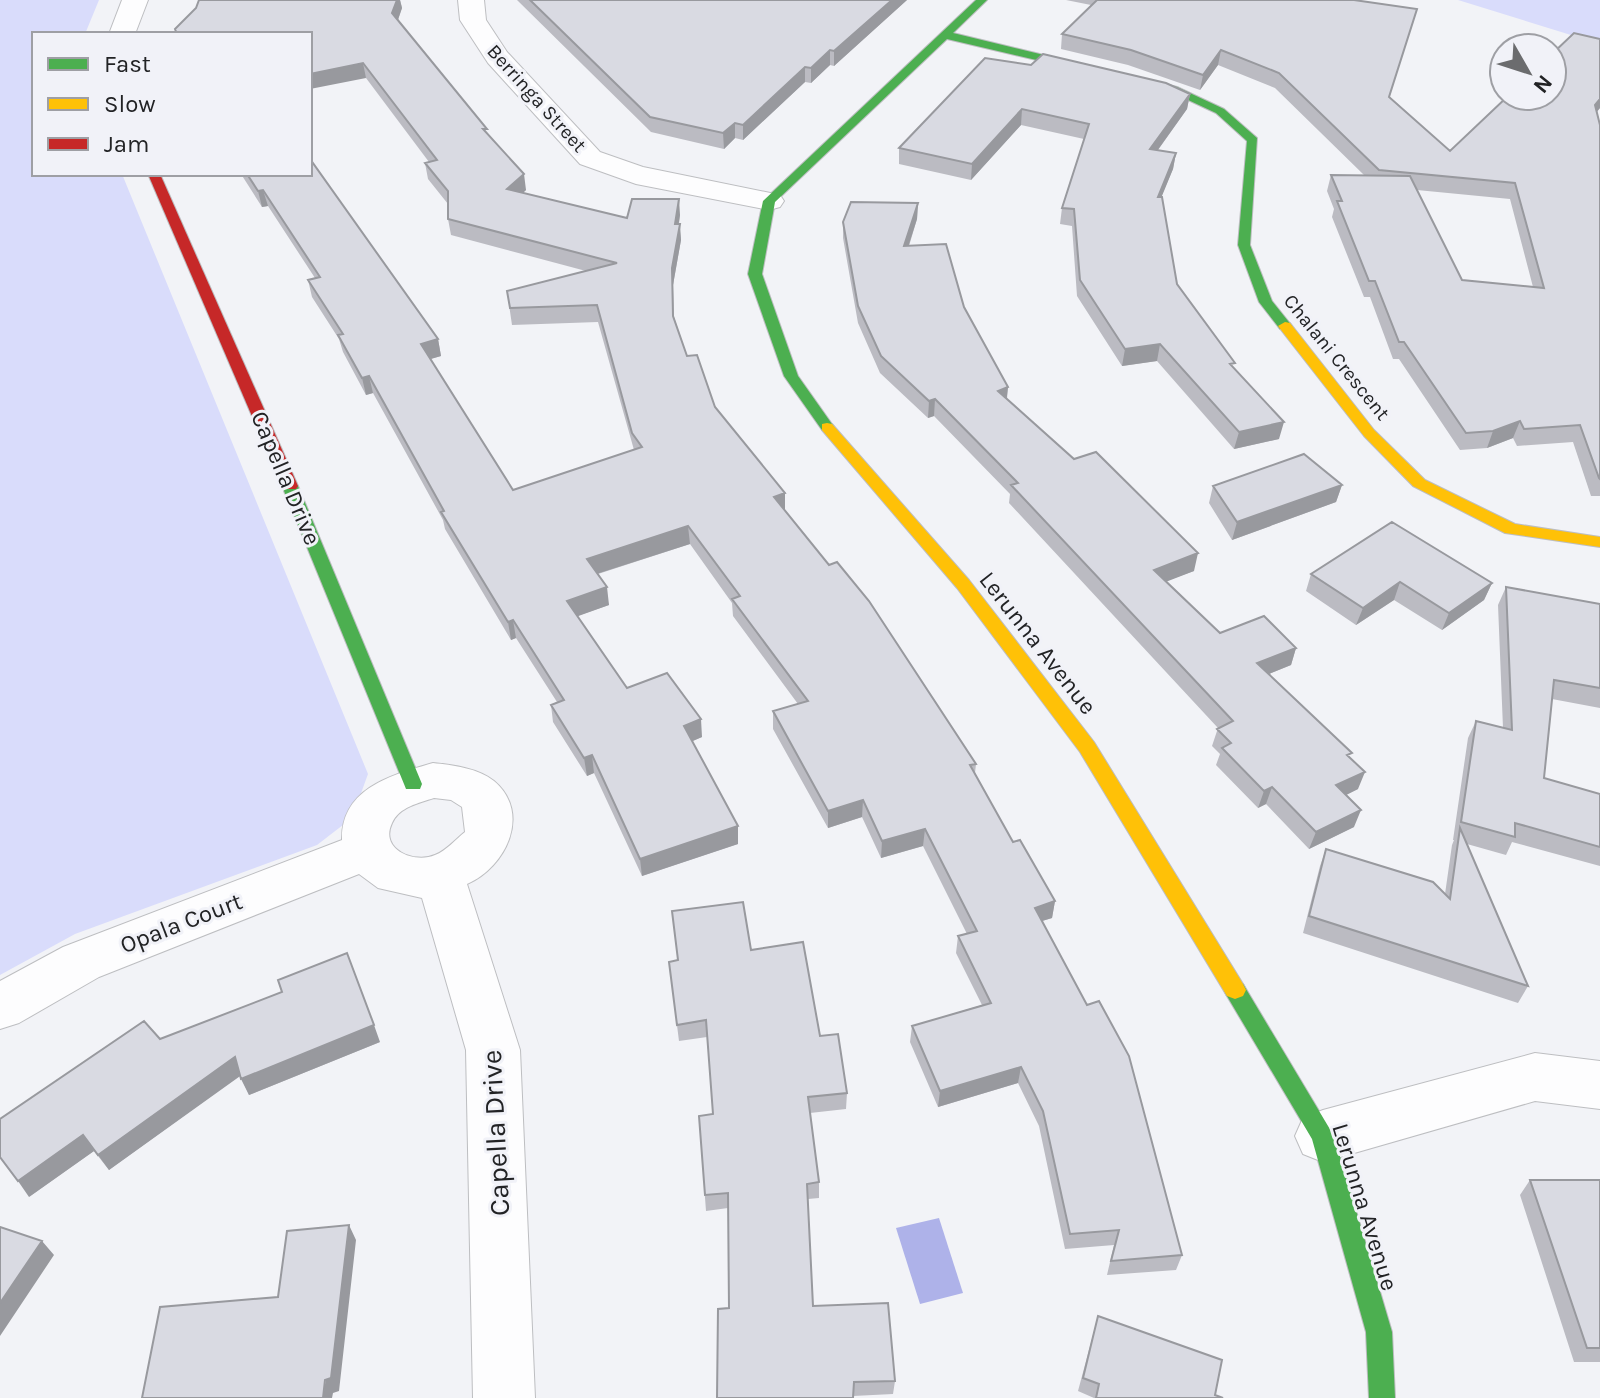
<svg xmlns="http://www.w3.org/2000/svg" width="1600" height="1398" font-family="Karla,sans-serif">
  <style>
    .green { fill: #d9dcfb }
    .water { fill: #aeb2e9 }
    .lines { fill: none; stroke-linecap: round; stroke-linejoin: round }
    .street-casing { stroke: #bdbec1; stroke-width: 2 }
    .fast-casing { stroke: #bdbec1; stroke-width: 2 }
    .slow-casing { stroke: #bdbec1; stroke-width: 2 }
    .jam-casing { stroke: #bdbec1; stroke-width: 2 }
    .street { fill: #fdfdfe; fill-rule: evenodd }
    .fast { fill: #4caf50; fill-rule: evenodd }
    .slow { fill: #ffc107; fill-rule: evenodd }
    .jam { fill: #c62828; fill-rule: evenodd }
    .wall { fill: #bbbbc2; fill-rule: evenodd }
    .shaded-wall { fill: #98999e }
    .building { fill: #d9dae2; stroke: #98999e; stroke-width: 2 }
    .labels { text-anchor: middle; stroke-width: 6; stroke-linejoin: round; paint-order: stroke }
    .far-street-label { font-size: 20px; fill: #222325; stroke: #f1f2f8 }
    .street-label { font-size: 24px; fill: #222325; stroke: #f1f2f8 }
    .near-street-label { font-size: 28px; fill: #222325; stroke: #f1f2f8 }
  </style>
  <rect width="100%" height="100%" fill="#f2f3f7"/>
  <path class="green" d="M0,0H99L85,34H34V174H122L368,774L352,818L317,845L75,934L0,975Z
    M1458,0H1600V44Z"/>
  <path class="water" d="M939,1218L963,1293L920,1304L896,1228Z"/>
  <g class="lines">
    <defs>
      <path id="street" d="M122,0H148L135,34H109Z
        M458,0H484L486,20L507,52L600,152L643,167L780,195L784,201L780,207L769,210L636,184L580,164L488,63L460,20Z
        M433,763C452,765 478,768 494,781C532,813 506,867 467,884L520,1050L535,1398H473L466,1050L422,898L378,888L359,874L99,977L19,1023L0,1029V981L63,947L342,840C341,788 392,775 433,763ZM434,798L451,800L462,807L465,832C456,839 446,851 435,855C415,864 379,850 392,823C399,807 419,803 434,798Z
        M1535,1053L1600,1061V1109L1535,1101L1323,1162L1303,1154L1295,1136L1303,1118L1323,1110Z"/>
      <path id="fast" d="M976,0H987L953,33L1177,87L1224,109L1257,138L1250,245L1272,301L1292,326L1290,329H1280L1259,302L1238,245L1247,141L1216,113L1169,91L947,39L775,202L762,274L798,376L834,427L827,431L822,430L784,376L748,274L763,201Z
        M290,481L298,486L422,784L420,789H406L404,784L282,486Z
        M1235,981L1243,984L1334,1136L1392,1332L1395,1398H1369L1366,1332L1312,1139L1227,996L1224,990L1227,984Z"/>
      <path id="slow" d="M1285,322L1290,323L1374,430L1425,480L1515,524L1600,537V547L1505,533L1413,486L1364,436L1278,326Z
        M827,423L832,424L969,580L1094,742L1243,984L1246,990L1243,996L1235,999L1227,996L1080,752L957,588L822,430V424Z"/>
      <path id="jam" d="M148,174H160L298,486L296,489H284L282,486Z"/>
    </defs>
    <use href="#street" class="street-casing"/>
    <use href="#fast" class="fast-casing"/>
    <use href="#slow" class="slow-casing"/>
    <use href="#jam" class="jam-casing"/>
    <use href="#street" class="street"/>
    <use href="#fast" class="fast"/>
    <use href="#slow" class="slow"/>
    <use href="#jam" class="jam"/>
  </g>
  <path class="wall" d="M199,0H400L402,8L398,20L488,134L526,190L523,193L627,218L680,215L679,224L681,240L673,285L674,317L687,356L715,407L785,493V511L976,764L975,773L1013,842L1055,901L1052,918L1042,921L1182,1255L1176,1270L1107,1275L1114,1245L1065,1249L1039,1126L1018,1083L938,1107L910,1042L912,1026L982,1005L956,953L958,936L967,934L923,846L881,858L862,817L828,828L773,729V711L798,704L733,616L732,603L690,544L598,574L609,605L577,616L627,688L702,737L692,741L738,826V844L642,876L594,773L587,776L553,722L551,705L557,702L516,638L511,640L445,529L443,520L373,393L366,395L343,352L339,339L312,297L308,280L315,278L268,206L262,207L241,174H310L438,339L441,356L430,359L513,490L634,450L598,322L512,325L507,291L586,271L451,235L448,219V204L428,179L425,163L429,162L366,78L310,34H176L175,29L196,8Z
    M517,0H907L834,66L830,65L811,83L805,82L743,140L735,138L724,149L651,132Z
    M1066,0H1354L1390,97L1450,151L1600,39V108L1597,112L1600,125V496H1591L1573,442L1517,446L1513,438L1487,448L1460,450L1399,359H1393L1370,297H1364L1332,217L1334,209L1327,191L1331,175H1364L1275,88L1218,65L1200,90L1128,65L1061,49L1062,34L1091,5ZM1417,190L1510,199L1533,287L1462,280Z
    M985,58L1190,94L1187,109L1158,150L1176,153L1173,169L1161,197L1177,284L1279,439L1234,449L1157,361L1122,366L1077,296L1072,226L1060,224L1062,208L1084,139L1021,125L971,180L899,164V148Z
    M918,203L917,219L909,246L964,307L1008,387L1007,399L1194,571L1166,581L1220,633L1296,648L1291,665L1269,674L1350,758L1358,789L1346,795L1354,827L1309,849L1266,804L1258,808L1216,765L1220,754L1212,746L1218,728L1009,503L1010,494L934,416L928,418L880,373L858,323L843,238V222Z
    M1342,485L1336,502L1232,540L1209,503L1213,486Z
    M1311,574L1492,583L1484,600L1442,630L1394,600L1356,625L1306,591Z
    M1506,587L1600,604V708L1552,699L1544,778L1600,794V866L1512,842L1506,855L1467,844L1528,986L1518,1003L1303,933L1320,866L1326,849L1445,894L1452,845L1454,840H1453L1468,738L1476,721L1503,728L1498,605Z
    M751,950L820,1036L847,1093L846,1109L810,1113L819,1182V1198L808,1199L813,1306L895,1381L893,1394L853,1396L729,1308L728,1208L706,1211L699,1116L713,1114L707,1037L679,1041L669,962Z
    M160,1039L380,1042L249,1095L240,1075L109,1170L94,1151L29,1197Z
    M1530,1180H1600V1362H1574L1520,1195Z
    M1098,1316L1215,1395L1223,1398H1094L1078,1391Z"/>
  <path class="shaded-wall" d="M397,0H400L402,8L395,28L392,13Z
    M892,0H907L834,66V51Z
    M830,50V65L811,83V68Z
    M1221,50L1218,65L1200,90L1203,75Z
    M363,63L366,78L310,89V74Z
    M805,67V82L743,140V125Z
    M1190,94L1187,109L1147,165L1150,149Z
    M1600,99V108L1589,120L1595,105Z
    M1022,109L1021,125L971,180L972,164Z
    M735,123V138L724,149L723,133Z
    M1176,153L1173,169L1155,213L1158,197Z
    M524,174L526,190L509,205L507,189Z
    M263,190L268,206L262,207L258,191Z
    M679,199L680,215L676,240L675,224Z
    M918,203L917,219L903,263L904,246Z
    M680,224L681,240L673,285L672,268Z
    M438,339L441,356L424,361L421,344Z
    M1160,344L1157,361L1122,366L1125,349Z
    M369,376L373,393L366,395L362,378Z
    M1008,387L1006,404L998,391Z
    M935,399L934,416L928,418L929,401Z
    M1520,421L1513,438L1487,448L1493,431Z
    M1284,422L1279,439L1234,449L1239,432Z
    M1342,485L1336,502L1232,540L1237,522Z
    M785,493V511L774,497Z
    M688,526L690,544L590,576L587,559Z
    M1198,553L1194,571L1150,588L1154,570Z
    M1400,582L1394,600L1356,625L1363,608Z
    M1492,583L1484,600L1442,630L1449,613Z
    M607,587L609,605L570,619L567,601Z
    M513,620L516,638L511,640L508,622Z
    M1296,648L1291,665L1252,681L1257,663Z
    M701,719L702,737L686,744L684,726Z
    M592,755L594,773L587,776L584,758Z
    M1365,772L1358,789L1330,803L1336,785Z
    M1272,787L1266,804L1258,808L1264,791Z
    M863,800L862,817L828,828V811Z
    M1361,810L1354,827L1309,849L1316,832Z
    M738,826V844L642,876L640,859Z
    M925,829L923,846L881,858L882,841Z
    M1055,901L1052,918L1032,924L1035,908Z
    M374,1025L380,1042L249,1095L241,1079Z
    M235,1057L243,1074L109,1170L98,1155Z
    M1021,1067L1018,1083L938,1107L940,1091Z
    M83,1135L94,1151L29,1197L18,1181Z
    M349,1225L356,1240L339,1391L333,1393L332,1398H323Z
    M42,1241L54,1255L0,1336V1303Z"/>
  <path class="building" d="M199,0H397L392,13L487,129H483L524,174L507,189L627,218L632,199H679L675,224H680L672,268L673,316L687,356L697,355L715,407L785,493L774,497L829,565L837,562L869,601L976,764L970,765L1013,842L1020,840L1055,901L1035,908L1087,1005L1099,1001L1129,1056L1182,1255L1111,1261L1119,1230L1070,1234L1043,1111L1021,1067L940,1091L912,1026L991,1003L958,936L977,931L925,829L882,841L863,800L828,811L773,711L808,701L732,599L740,596L688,526L587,559L607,587L567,601L627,688L667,673L701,719L684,726L738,826L640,859L592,755L584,758L551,705L564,700L513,620L508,622L441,512L444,511L369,376L362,378L338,335L343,334L308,280L320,277L263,190L258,191L247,174H310V159L438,339L421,344L513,490L642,447L632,433L597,305L510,308L507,291L617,263L448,219V191L425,163L437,160L363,63L310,74V34H177L175,29L196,8Z
    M530,0H892L834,51L830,50L811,68L805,67L743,125L735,123L723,133L650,117Z
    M1097,0H1354L1417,9L1389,97L1450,151L1508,96H1552V54L1574,33L1600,39V99L1595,105L1600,125V479L1599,478L1580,425L1524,429L1520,421L1493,431L1466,433L1404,342H1399L1375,281H1369L1337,201H1342L1331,175L1410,176L1462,280L1544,288L1515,183L1379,170L1279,73L1221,50L1203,75L1131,50L1062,34Z
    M1043,54L1166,83L1190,94L1150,149L1176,153L1158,197H1162L1177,284L1235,363L1230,364L1284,422L1239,432L1160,344L1125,349L1080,280L1074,209L1062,208L1089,124L1022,109L972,164L899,148L985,58L1031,65Z
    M851,202L918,203L904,246L946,244L964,307L1008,387L998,391L1074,459L1096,452L1198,553L1154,570L1220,633L1264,616L1296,648L1257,663L1352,753L1347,755L1365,772L1336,785L1361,810L1316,832L1272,787L1264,791L1222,748L1231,743L1217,729L1233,721L1011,485L1018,483L935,399L929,401L881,356L858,306L843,222Z
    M1304,454L1342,485L1237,522L1213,486Z
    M1392,522L1492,583L1449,613L1400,582L1363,608L1311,574Z
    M1506,587L1600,604V688L1554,680L1544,778L1600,794V847L1515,823V837L1461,822L1476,721L1512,730Z
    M1460,828L1528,986L1309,916L1326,849L1433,882L1450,899Z
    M743,902L751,950L803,942L820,1036L838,1034L847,1093L808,1097L819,1182L807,1184L813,1306L888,1303L895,1381L854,1382L853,1398H717L718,1309L729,1308L728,1193L705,1195L699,1116L713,1114L706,1020L677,1025L669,962L678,960L672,911Z
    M347,953L374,1025L241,1079L235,1057L98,1155L83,1135L18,1181L0,1157V1119L144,1021L160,1039L282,992L278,980Z
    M1530,1180H1600V1348H1587Z
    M349,1225L331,1378L325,1380L323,1398H142L160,1307L278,1297L287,1231Z
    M0,1227L42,1241L0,1303Z
    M1098,1316L1222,1360L1215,1395L1223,1398H1096L1099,1384L1083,1378Z"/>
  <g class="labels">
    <g class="far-street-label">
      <text transform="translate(537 98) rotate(48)" y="7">Berringa Street</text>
      <text transform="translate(1337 357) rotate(51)" y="7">Chalani Crescent</text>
    </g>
    <g class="street-label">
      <text transform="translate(286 478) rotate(67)" y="8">Capella Drive</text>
      <text transform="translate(1038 643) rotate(52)" y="8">Lerunna Avenue</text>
      <text transform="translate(181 923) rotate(-21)" y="8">Opala Court</text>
      <text transform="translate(1365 1207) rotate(73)" y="8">Lerunna Avenue</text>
    </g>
    <g class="near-street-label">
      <text transform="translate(495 1133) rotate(-93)" y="10">Capella Drive</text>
    </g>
  </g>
  <rect x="32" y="32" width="280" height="144" fill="#f1f2f8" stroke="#9e9fa4" stroke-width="2"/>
  <rect x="48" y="58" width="40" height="12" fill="#4caf50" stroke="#9e9fa4" stroke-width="2"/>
  <text x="104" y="72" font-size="24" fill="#222325">Fast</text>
  <rect x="48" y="98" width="40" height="12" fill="#ffc107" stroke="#9e9fa4" stroke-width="2"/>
  <text x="104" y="112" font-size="24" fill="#222325">Slow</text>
  <rect x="48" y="138" width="40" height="12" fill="#c62828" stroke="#9e9fa4" stroke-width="2"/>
  <text x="104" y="152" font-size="24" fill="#222325">Jam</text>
  <g transform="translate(1528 72) rotate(129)"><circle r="38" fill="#f1f2f8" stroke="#9e9fa4" stroke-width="2"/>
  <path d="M0-6L14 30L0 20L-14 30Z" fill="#6b6c6e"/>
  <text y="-12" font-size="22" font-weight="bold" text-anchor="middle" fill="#222325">N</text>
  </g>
</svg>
